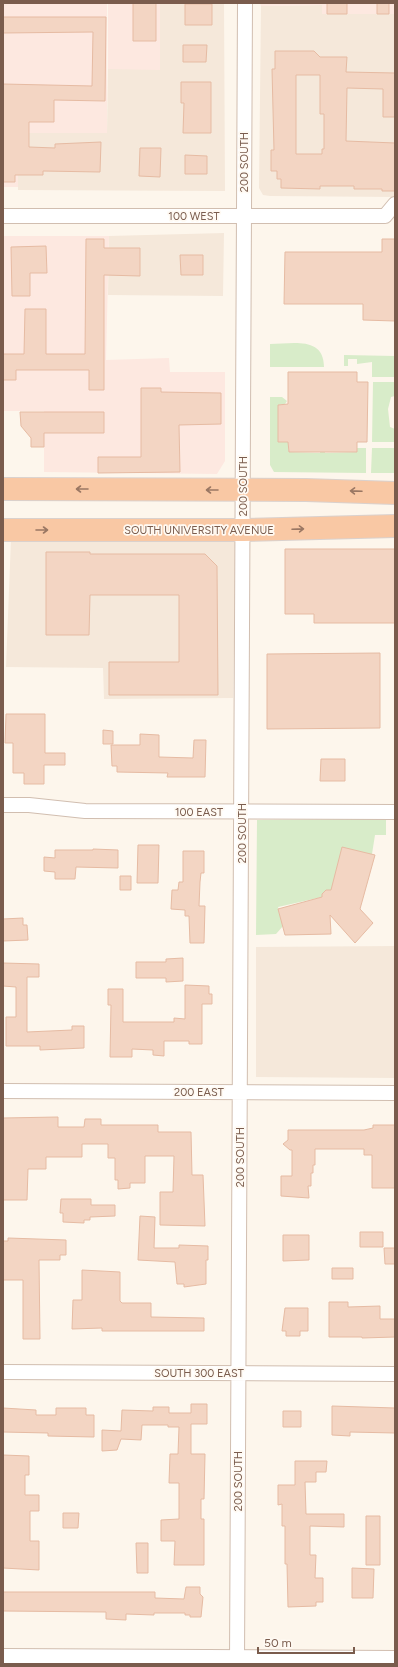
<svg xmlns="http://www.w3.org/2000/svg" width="398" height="1667" font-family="Figtree,sans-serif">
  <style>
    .residential { fill: #f5e8da }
    .commercial { fill: #fde8e0 }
    .green { fill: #d8ecc9 }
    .building { fill: #f3d5c3; stroke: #e6bba3; fill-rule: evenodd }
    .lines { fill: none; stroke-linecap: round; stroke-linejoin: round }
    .minor-casing { stroke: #d1beb0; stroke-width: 16 }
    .tertiary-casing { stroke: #d1beb0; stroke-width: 20 }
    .trunk-casing { stroke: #dad1cd; stroke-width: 24 }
    .minor { stroke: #fff; stroke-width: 14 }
    .tertiary { stroke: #fff; stroke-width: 18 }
    .trunk { stroke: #f9c8a4; stroke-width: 22 }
    .oneway { stroke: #9a7763 }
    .labels { text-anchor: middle; stroke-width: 3.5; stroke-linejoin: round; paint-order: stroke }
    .street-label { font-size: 11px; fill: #7a5c4d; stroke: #fffaf3 }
  </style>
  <rect width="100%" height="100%" fill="#fdf6ec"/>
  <path class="residential" d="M160,3H224L225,191L18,190V133H107L108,69H160Z
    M322,5V14H395V197L270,196L263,195L259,188L261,6Z
    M224,233L223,296L108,295L109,236Z
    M11,539H236L233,698L104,699L103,668L6,667Z
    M395,946V1078L256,1077V947Z"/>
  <path class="commercial" d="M3,3H107V133H18V187H3Z
    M108,3H160V70L108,69Z
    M260,3H395V14H322V5L261,6Z
    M3,236H109L106,360L169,358L170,372H225V461L217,474L44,472V411H3Z"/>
  <path class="green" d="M270,344C292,344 324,336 324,367H270Z
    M344,355L395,356V377H372V362L357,364V359H348V366H344Z
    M373,382H395V396L391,397L388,409L390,427L395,429V442H372Z
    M270,397H282L287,401L285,404L278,405V442H288L289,452L320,453V443H325V453L357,452V448H366V473L274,472L270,465Z
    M372,448H395V473H371Z
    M386,819V835H375L372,854L331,890H326L322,894V897L278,907L283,926L276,934L256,935L257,820Z"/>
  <path class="building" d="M133,3H156V41H133Z
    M327,3H347V14H327Z
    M377,3H389V14H377Z
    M185,4H212V25H185Z
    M3,17H106L105,101L54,100V122H29V147L55,148V144L101,142L100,172L43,171V175H15V182H3V84L92,86L93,32L3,33Z
    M183,45H207L206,62H183Z
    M275,51H314L320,57H347L346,72L395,73V117H383V89L347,88L346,141L395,143V191H382V189H354V186H320V189L281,188V179H277V171H271V150H274L272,69H275ZM296,75H320V114H324V149H322V154H296Z
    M181,82H211V133H183L184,103H181Z
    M140,148H161L160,177L139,176Z
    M185,155L207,156V174H185Z
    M86,239H104V248H140V276L104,275V390H89V370H16V380H3V354H24L25,309H46V354H85Z
    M382,239H395V321L363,320V304H284L285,252H382Z
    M46,246L47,273H30V296H12L11,247Z
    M180,255H203V275H181Z
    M288,372H357V382H368L367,442H357V452H289L288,442H278V405L288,404Z
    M141,388H161V392L221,393V424L179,425L180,472L98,473V457H141Z
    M20,412H104V433H44V447H31V438L21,426Z
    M285,549H395V623H314V614H285Z
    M46,552H90V554H205L217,566L218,695H109V662H179V595H90L89,635H46Z
    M380,653V728L267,729V654Z
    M6,714H45V753H65V765H44V784H24V773H13V743H5Z
    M103,730L113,731V744H103Z
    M140,734L159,735V757L193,758L194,740H206L205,777H167L168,773L117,772V766H112L111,745H140Z
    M321,759H345V781H320Z
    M138,845H159L158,883H137Z
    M342,847L375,855L360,909L373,923L355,943L330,915L331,934L285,935L278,909L322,897V894L326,890H331Z
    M93,849L118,850V868L76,867L75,879H55V872L44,871V857L55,858V850H93Z
    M183,851H204V873H201L200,882L199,906H205L204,943H190L189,916H185V910L171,909L172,890H178L179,882H183Z
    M120,876H131V890H120Z
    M23,918V925H27L28,940L3,941V919Z
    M183,958V981L166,982V978H136V962H166V959Z
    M3,963L39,964V977H27V1032L72,1030V1026H84V1048L40,1050V1046H6V1017H16V987L3,986Z
    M185,985L209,986V994H212V1004H202V1044H189V1041H164V1056L153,1055V1050L132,1049V1057H110L111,1005H108V989H123V1022H174V1018L185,1019Z
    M58,1117V1127H84L85,1119H101V1125H158V1132H191L192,1175H203L205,1226L160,1225V1192H173L174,1156H145V1183H130V1188L118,1189V1180H115V1158H108V1144H82V1157H46V1169H28L27,1200H3V1118Z
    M373,1125H395V1188H372V1155H364V1149H315V1165H313V1173H311V1186H308L309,1198L281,1196V1176H292V1150H290L283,1144L288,1140V1130H364L373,1128Z
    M61,1199H91V1205H115V1216L90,1217V1220H84V1223L63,1222V1213H60Z
    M140,1216L155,1217L154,1248H179V1245L208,1246V1260H206V1284L184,1287V1284H177L175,1262L138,1260Z
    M360,1232H383V1247H360Z
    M283,1235H309V1260L283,1261Z
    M8,1238L66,1240V1255H60V1260H39L40,1339H23V1280H3V1241H8Z
    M384,1248H395V1264H385Z
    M332,1268H353V1279H332Z
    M82,1270L120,1272V1301L122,1303H151V1317L204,1318V1331H102V1328L72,1329L73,1300H82Z
    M329,1302H348V1307L380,1306V1319H395V1337L362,1338V1337H329Z
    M285,1308H308V1331H300V1336H286V1331H282Z
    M191,1404H207V1424H191V1454H205L204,1499H201V1519H204V1565H174L175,1541H161V1520L179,1519V1483H169L170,1454H178L179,1427H168V1425H142L141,1440L121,1439L117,1450L102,1451V1430L121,1431L122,1410L153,1411V1407H169V1413H191Z
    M332,1406L395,1408V1433L350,1432V1436L332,1435Z
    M3,1408L36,1410V1415H56V1408H86V1415H94V1437L48,1436V1433L3,1432Z
    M283,1411H301V1427H283Z
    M3,1455L29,1456V1475H25V1495H39V1511H30V1541H39V1570L3,1568Z
    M295,1461H327L326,1472H316V1482H305L306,1514H344V1527L310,1526V1555H316L315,1578H323V1602H316V1606L288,1607L287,1564H285V1526H282V1504L278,1505V1485H295Z
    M63,1513H79L78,1528H63Z
    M366,1516H380V1565H366Z
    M136,1543H148V1573H137Z
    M352,1568L374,1569L373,1598H352Z
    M186,1587H200V1594L203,1597L201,1617H190V1615H185V1613H154V1615L126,1614V1620L106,1619V1612L3,1611V1592H155V1598L184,1599Z"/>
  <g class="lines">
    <defs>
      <path id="minor" d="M3,216H385
        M385,216L395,204
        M3,805H29L85,811L395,812
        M3,1091L395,1093
        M3,1372L395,1374
        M237,1664L245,3"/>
      <path id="tertiary" d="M3,1658L395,1660"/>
      <path id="trunk" d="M3,489L306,490L395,493
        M3,530H243L395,526"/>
    </defs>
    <use href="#minor" class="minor-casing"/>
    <use href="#tertiary" class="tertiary-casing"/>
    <use href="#trunk" class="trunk-casing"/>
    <use href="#minor" class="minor"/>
    <use href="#tertiary" class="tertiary"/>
    <use href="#trunk" class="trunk"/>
  </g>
  <defs><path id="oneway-shaft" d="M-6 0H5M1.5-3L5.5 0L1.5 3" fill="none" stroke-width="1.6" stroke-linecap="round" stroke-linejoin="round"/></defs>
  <g class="oneway">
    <use href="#oneway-shaft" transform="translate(82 489) rotate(-180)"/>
    <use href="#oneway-shaft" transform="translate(212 490) rotate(-180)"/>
    <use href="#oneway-shaft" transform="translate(356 491) rotate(-178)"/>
    <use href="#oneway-shaft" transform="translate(298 529) rotate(-2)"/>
    <use href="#oneway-shaft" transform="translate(42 530)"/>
  </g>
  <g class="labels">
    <g class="street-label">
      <text transform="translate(244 162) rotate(-90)" y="4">200 SOUTH</text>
      <text x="194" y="220">100 WEST</text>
      <text transform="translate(243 486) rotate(-90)" y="4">200 SOUTH</text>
      <text x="199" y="534">SOUTH UNIVERSITY AVENUE</text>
      <text x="199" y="816">100 EAST</text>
      <text transform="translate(242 833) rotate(-90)" y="4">200 SOUTH</text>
      <text x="199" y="1096">200 EAST</text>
      <text transform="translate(240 1157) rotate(-90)" y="4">200 SOUTH</text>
      <text x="199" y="1377">SOUTH 300 EAST</text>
      <text transform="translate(238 1481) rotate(-90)" y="4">200 SOUTH</text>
    </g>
  </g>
  <rect width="398" height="1667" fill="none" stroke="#7a5c4d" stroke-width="8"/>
  <path d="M258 1647v6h96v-6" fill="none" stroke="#7a5c4d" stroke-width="2"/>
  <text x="264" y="1647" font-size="12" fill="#7a5c4d" stroke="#fffaf3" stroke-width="3" paint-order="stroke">50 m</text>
</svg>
